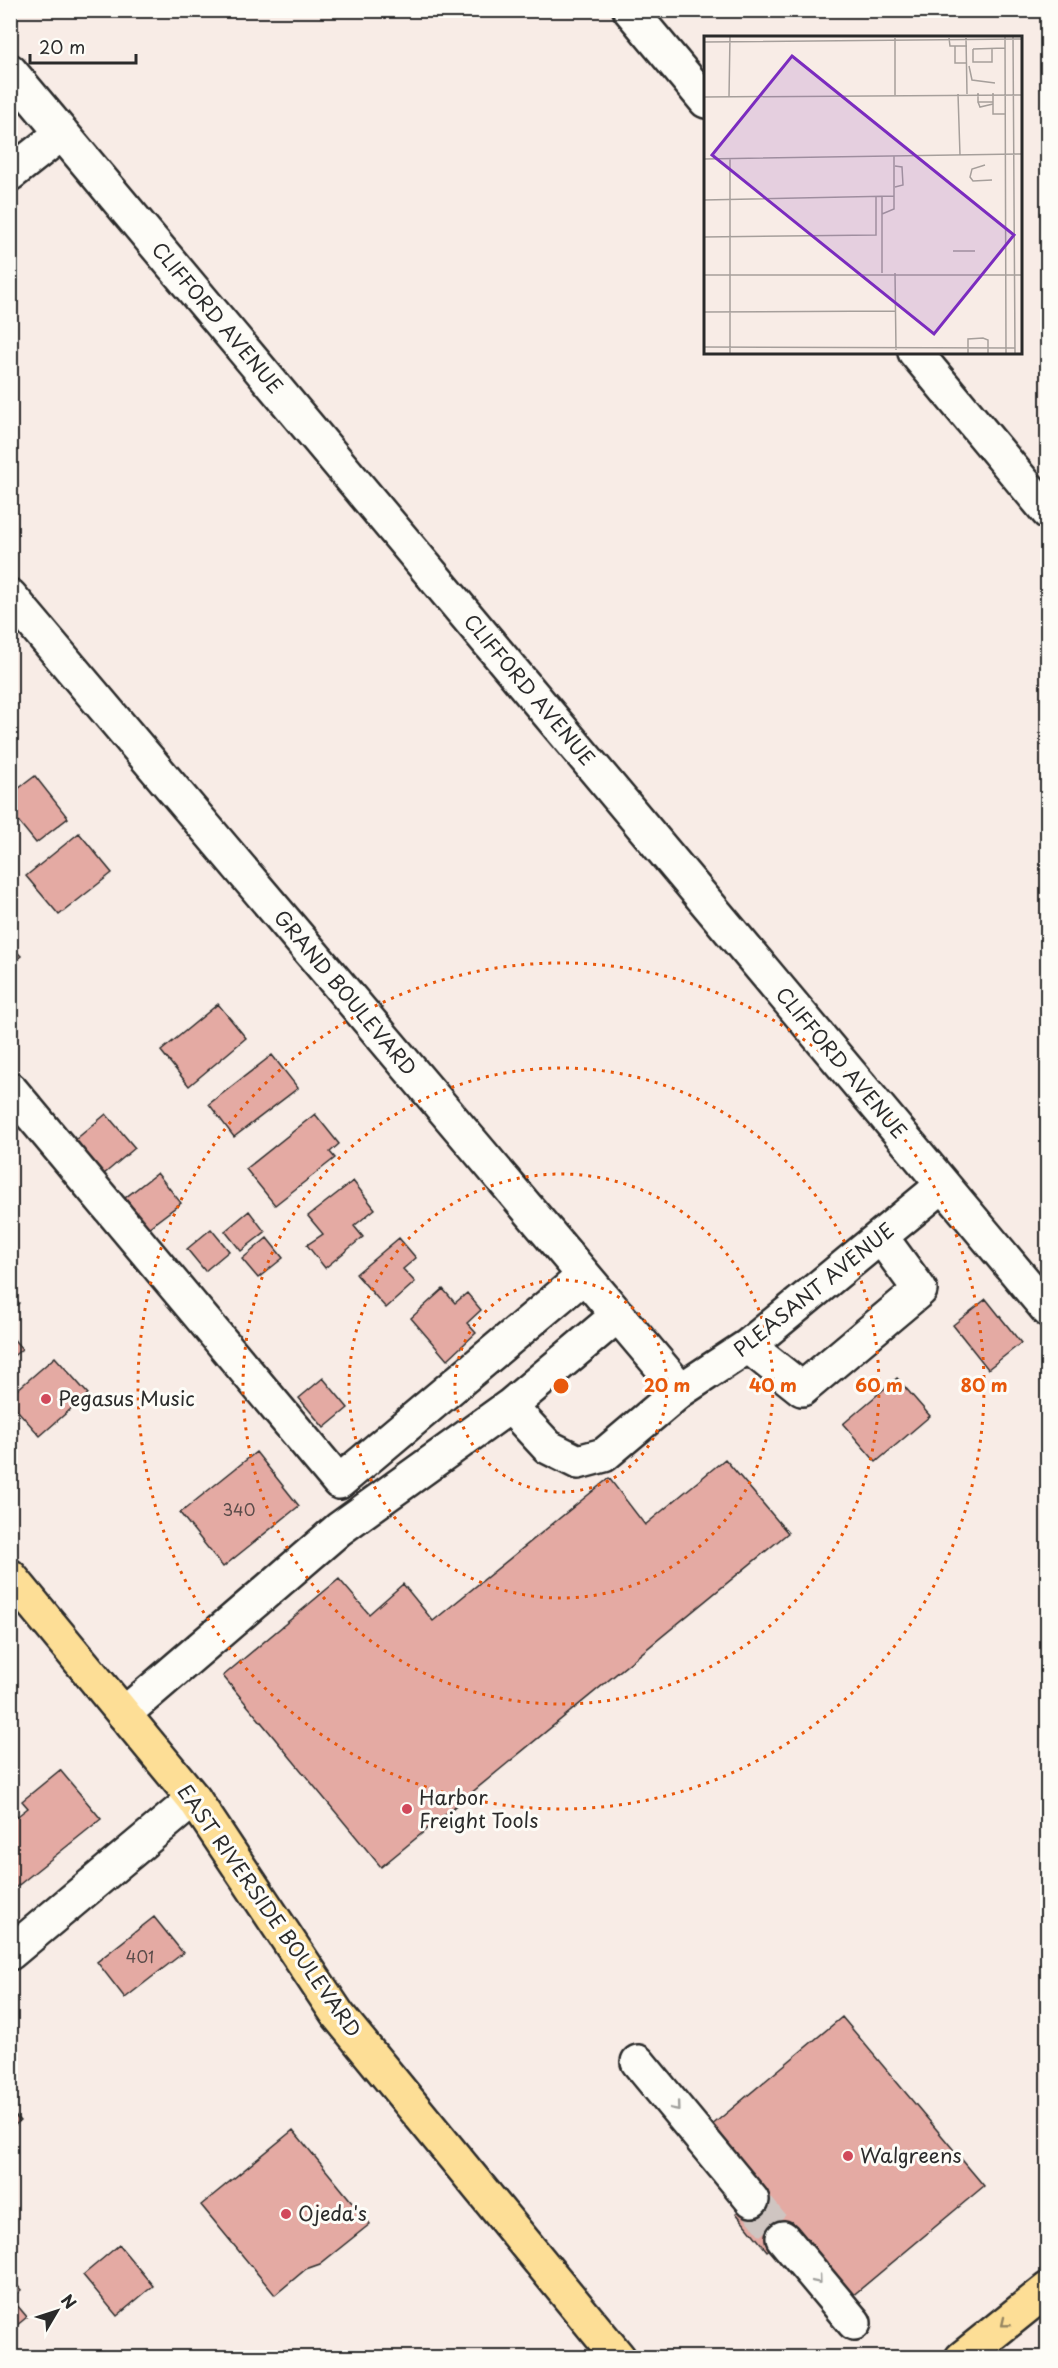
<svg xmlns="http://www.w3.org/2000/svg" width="1058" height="2368" font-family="'Playpen Sans',sans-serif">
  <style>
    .building { fill: #e4aaa3; stroke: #2b2b2b; stroke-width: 1.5 }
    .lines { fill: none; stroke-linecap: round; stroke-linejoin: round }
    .minor-tunnel { stroke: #cfc5c1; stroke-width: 33; stroke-dasharray: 33 16; stroke-linecap: butt }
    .minor-casing { stroke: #2b2b2b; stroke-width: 38 }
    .major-casing { stroke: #2b2b2b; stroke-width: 38 }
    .minor { stroke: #fdfcf7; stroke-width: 33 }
    .major { stroke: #fdde96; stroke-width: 33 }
    .oneway { stroke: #9e9e9b }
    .oneway2 { stroke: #948460 }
    .ring { fill: none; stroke: #e8590c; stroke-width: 3; stroke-dasharray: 3 6 }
    .poi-dot { fill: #d1495b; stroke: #fdfcf7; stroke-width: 2 }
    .labels { text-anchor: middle; stroke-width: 6; stroke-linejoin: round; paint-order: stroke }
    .number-label { font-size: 16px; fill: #594b49 }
    .street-label { font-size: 20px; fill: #2b2b2b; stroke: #fdfcf7 }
    .poi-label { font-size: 20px; fill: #2b2b2b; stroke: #fdfcf7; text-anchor: start }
    .inset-road { fill: none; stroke: #a69f9b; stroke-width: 1.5 }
    .view { fill: #7b2cbf; fill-opacity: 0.15; stroke: #7b2cbf; stroke-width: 3 }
    .inset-edge { fill: none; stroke: #2b2b2b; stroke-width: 3 }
    .centre { fill: #e8590c; stroke: #fdfcf7; stroke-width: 3 }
    .ring-label { font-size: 18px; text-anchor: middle; font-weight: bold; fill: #e8590c; stroke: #fdfcf7; stroke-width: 6; stroke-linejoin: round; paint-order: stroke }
  </style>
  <rect width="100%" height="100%" fill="#f8ece6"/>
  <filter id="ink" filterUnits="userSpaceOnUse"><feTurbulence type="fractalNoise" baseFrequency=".0167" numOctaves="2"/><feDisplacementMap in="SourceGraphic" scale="12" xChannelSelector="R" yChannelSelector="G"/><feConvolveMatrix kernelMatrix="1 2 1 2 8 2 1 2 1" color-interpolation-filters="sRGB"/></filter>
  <g filter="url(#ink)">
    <path class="building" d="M35,776L68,818L36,843L10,811V795Z
      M79,833L112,873L59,915L26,876Z
      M10,945L21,956L10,966Z
      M218,1004L246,1038L189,1086L161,1051Z
      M272,1055L298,1088L234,1137L209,1104Z
      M106,1114L135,1148L104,1174L75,1140Z
      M315,1114L339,1144L330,1152L335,1158L275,1205L246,1169Z
      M157,1173L181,1203L148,1228L125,1198Z
      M353,1181L375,1209L354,1226L363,1237L325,1268L307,1245L323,1234L308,1216Z
      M249,1211L265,1232L241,1251L225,1231Z
      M211,1229L229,1251L205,1271L187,1249Z
      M267,1238L283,1258L258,1278L242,1259Z
      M399,1238L416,1258L403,1269L415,1282L386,1308L356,1274Z
      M443,1289L455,1303L467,1293L481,1310L467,1323L476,1333L447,1360L411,1318Z
      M10,1293L19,1303L10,1310Z
      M986,1299L1021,1343L988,1369L953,1325Z
      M10,1335L22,1349L10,1359Z
      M55,1357L88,1394L40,1436L10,1402V1396Z
      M323,1378L348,1408L324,1428L299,1398Z
      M897,1378L930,1416L876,1462L843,1424Z
      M256,1452L299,1506L223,1567L180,1513Z
      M725,1459L788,1533L381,1867L223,1676L339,1579L369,1614L403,1584L433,1621L609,1478L645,1525Z
      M60,1770L101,1819L10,1892V1822L28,1808L22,1801Z
      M154,1917L183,1953L125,1998L97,1962Z
      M842,2017L984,2186L851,2297L793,2229L767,2251L736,2213L764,2189L711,2126Z
      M10,2111L20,2121L10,2129Z
      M293,2130L370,2224L320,2264L306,2269L275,2295L201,2205Z
      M119,2245L153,2286L117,2316L83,2275Z
      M10,2277L21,2290L11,2298L27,2317L10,2331Z"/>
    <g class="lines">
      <path class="minor-tunnel" d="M752,2200L783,2238"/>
      <defs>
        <path id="minor" d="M630,10L706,101
          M10,71L1048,1310
          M10,174L62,133
          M915,352L1048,512
          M10,596L681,1390
          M10,1089L339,1482L584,1276
          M748,1346L802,1389L920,1290L881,1237
          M510,1406L548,1447L578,1462L604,1455L681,1390L748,1346L943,1185
          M124,1714L339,1529L510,1406L618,1315
          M10,1953L194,1799
          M638,2062L752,2200
          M783,2238L854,2323"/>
        <path id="major" d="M10,1576L194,1799L338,2015L619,2358
          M962,2358L1048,2289"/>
      </defs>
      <use href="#minor" class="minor-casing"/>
      <use href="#major" class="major-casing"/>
      <use href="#minor" class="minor"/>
      <use href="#major" class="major"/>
    </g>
    <defs><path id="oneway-chevron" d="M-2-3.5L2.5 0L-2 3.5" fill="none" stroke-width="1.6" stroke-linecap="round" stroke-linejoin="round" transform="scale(1.5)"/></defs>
    <g class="oneway">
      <use href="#oneway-chevron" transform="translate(676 2107) rotate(50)"/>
      <use href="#oneway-chevron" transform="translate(818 2280) rotate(50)"/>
    </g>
    <use class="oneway2" href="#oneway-chevron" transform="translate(1005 2323) rotate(141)"/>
  </g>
  <g class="ring">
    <circle cx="561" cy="1386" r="106"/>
    <circle cx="561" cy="1386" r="212"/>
    <circle cx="561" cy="1386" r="318"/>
    <circle cx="561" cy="1386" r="423"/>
  </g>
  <g class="poi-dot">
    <circle cx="46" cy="1399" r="6"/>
    <circle cx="407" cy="1809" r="6"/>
    <circle cx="848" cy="2156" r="6"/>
    <circle cx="286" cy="2214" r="6"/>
  </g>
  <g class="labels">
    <g class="number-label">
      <text x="239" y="1516">340</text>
      <text x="140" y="1963">401</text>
    </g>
    <g class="street-label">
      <text transform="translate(217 318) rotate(50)" y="7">CLIFFORD AVENUE</text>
      <text transform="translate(529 690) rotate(50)" y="7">CLIFFORD AVENUE</text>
      <text transform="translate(345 993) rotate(50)" y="7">GRAND BOULEVARD</text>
      <text transform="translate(841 1063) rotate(50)" y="7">CLIFFORD AVENUE</text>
      <text transform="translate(814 1290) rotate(-39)" y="7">PLEASANT AVENUE</text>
      <text transform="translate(269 1911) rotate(55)" y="7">EAST RIVERSIDE BOULEVARD</text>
    </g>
    <g class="poi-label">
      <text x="58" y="1406">Pegasus Music</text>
      <text x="419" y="1805">Harbor<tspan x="419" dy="23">Freight Tools</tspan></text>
      <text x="860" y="2163">Walgreens</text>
      <text x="298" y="2221">Ojeda's</text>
    </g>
  </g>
  <g transform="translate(704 36)">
    <rect width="318" height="318" fill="#f8ece6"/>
    <path class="inset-road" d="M301,0L302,318M309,0L311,318M245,2L246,10H263M262,2L263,58M0,6L318,3M251,10V27H262M269,13V26H288V12M269,13L301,12M265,30L268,44L291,47M274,57V66H289V57M254,58L256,119M191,59V2M0,61L318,59M25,61L26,0M274,66L276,71L289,68M289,66V78H301M0,123L318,118M26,123V318M281,129L268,133L266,141L269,145L288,144M191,130L198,131L199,149L191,151M0,164L190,160M178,178L190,173V120M0,201L172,199V161M249,215H271M178,237V161M191,237L192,314M0,239H318M0,276L192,275M0,311L311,312M264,318V303L279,302L284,304V318"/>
    <path class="view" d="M88,20L310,199L230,298L8,119Z"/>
    <rect width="318" height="318" class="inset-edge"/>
  </g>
  <circle cx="561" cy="1386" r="9" class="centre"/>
  <g class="ring-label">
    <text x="667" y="1392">20 m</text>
    <text x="773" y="1392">40 m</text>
    <text x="879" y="1392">60 m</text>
    <text x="984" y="1392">80 m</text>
  </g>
  <rect width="1058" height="2368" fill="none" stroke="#fdfcf7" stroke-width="36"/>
  <rect x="18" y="18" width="1022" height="2332" fill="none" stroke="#2b2b2b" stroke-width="2" filter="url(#ink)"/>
  <g transform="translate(57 2311) rotate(51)" stroke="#fdfcf7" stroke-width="4.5" paint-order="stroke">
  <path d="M0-4.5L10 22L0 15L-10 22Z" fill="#2b2b2b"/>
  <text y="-9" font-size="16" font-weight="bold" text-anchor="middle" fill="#2b2b2b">N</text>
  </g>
  <path d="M30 54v9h106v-9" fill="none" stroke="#2b2b2b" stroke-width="3"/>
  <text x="39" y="54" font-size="18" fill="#2b2b2b" stroke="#fdfcf7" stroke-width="4.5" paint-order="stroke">20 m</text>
</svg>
